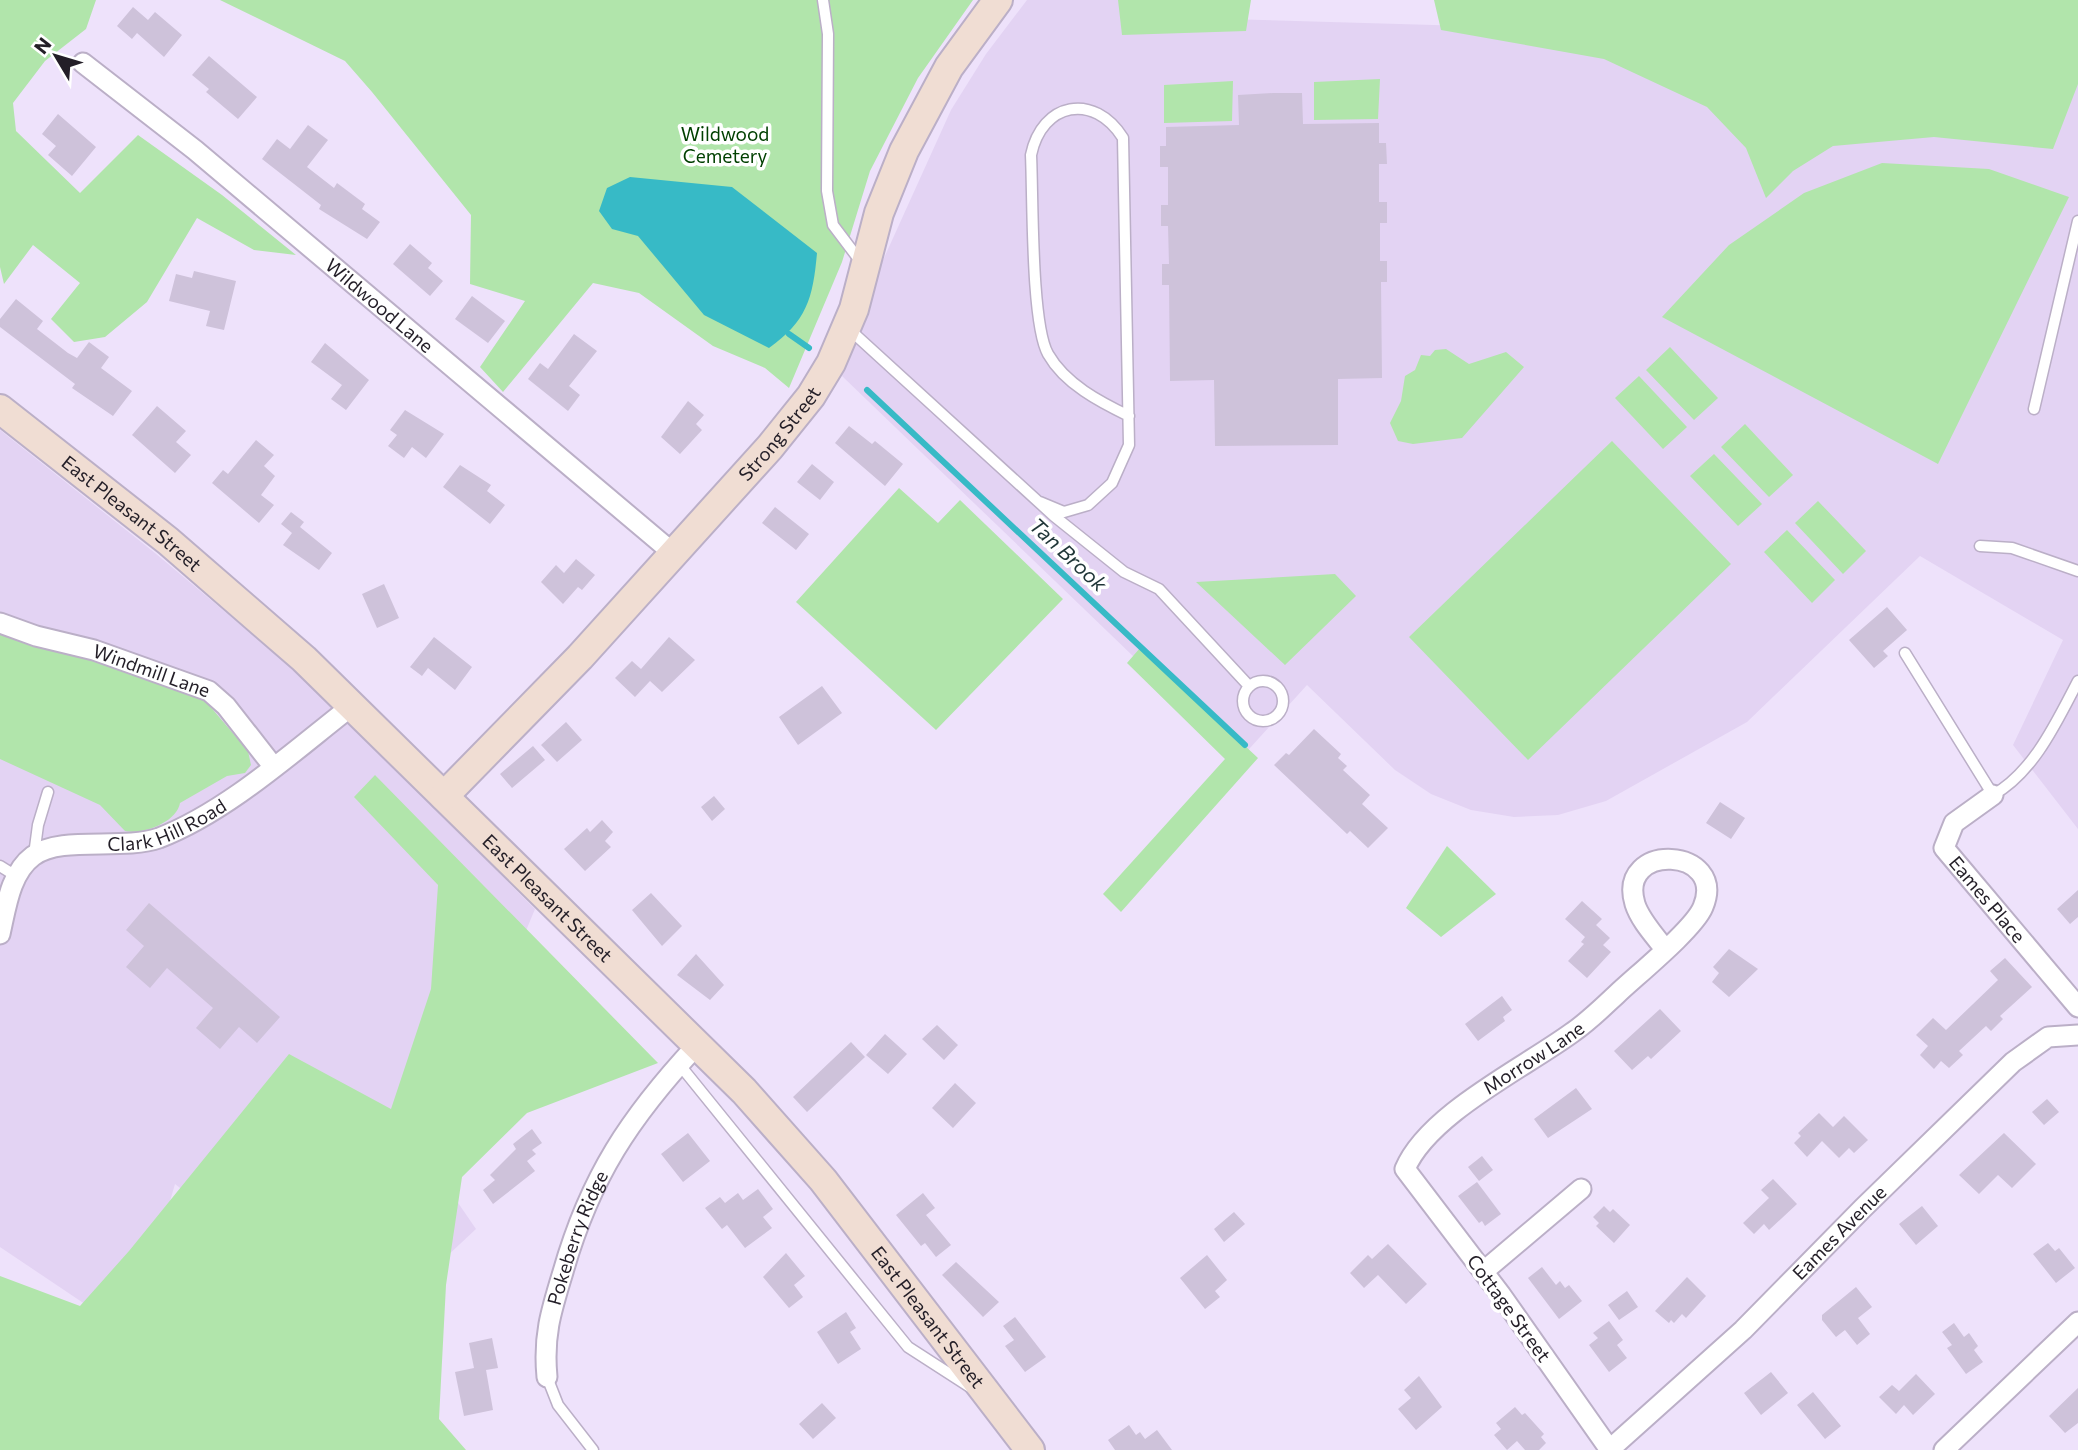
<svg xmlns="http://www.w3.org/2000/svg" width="2078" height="1450" font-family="Commissioner,sans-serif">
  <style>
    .built { fill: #e3d3f3 }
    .green { fill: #b1e5ab }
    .water { fill: #37bac6 }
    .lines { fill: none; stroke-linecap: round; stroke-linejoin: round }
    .stream { stroke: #37bac6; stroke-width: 6 }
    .building { fill: #cec2da }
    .service-casing { stroke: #bbafc7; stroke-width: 13 }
    .minor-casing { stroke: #bbafc7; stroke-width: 23 }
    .secondary-casing { stroke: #bbafc7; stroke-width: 32 }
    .service { stroke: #fff; stroke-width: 10 }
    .minor { stroke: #fff; stroke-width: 19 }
    .secondary { stroke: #f0ddd3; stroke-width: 28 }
    .labels { text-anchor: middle; stroke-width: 7; stroke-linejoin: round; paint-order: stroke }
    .park-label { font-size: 19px; fill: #004000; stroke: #fff }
    .street-label { font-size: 19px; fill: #231e27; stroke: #fff }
    .water-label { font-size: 21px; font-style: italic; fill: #1f3537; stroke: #fff }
  </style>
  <rect width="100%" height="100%" fill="#eee2fb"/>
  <path class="built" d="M1027,0H1164L1190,18L1468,26L1473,0H2078V829L2013,745L2063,640L1920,556L1747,722L1606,801L1558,815L1514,817L1471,810L1431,794L1395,770L1307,685L1240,759L842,376L865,300L951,110L986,54Z
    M0,430L155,553L298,673L535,909L430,1162L476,1229L365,1333L175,1184L131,1335L0,1247Z"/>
  <path class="green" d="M0,0H96L86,29L45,61L13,103L16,131L80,193L138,135L222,195L296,255L254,250L197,218L147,302L105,337L74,342L51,319L80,283L33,245L4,284L0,267Z
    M220,0H973L918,78L870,171L842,262L789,388L765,368L713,346L639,293L593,283L503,392L480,367L525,301L470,284L471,215L372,92L345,61Z
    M1118,0H1251L1246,31L1122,35Z
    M1434,0H2078V84L2053,149L1934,137L1833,146L1793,171L1766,198L1746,148L1707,107L1604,59L1441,30Z
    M1380,79L1378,119L1314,120V82Z
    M1233,81L1232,121L1164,123V85Z
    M1882,163L1989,169L2069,197L1938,464L1662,317L1729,245L1804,193Z
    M1670,347L1718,398L1694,420L1646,370Z
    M1446,349L1469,364L1506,352L1524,367L1462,438L1413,444L1398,441L1390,423L1401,401L1405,376L1415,370L1421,355L1430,356L1435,350Z
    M1639,376L1687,427L1663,449L1615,398Z
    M1745,424L1793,475L1769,497L1721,447Z
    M1612,441L1731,564L1528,760L1409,637Z
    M1714,454L1762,504L1738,526L1690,476Z
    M899,488L938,523L960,500L1063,599L936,730L796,602Z
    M1818,501L1866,551L1843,574L1795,523Z
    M1787,530L1835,580L1812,603L1764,552Z
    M1335,574L1356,596L1285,665L1196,582Z
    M0,629L203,698L248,751L251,765L245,773L227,776L180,803C177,822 143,835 125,831L100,805L0,759Z
    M1140,648L1258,758L1121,912L1103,894L1225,759L1127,663Z
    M375,775L658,1063L527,1113L462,1177L446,1285L439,1419L466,1450H0V1276L80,1306L129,1251L289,1054L391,1109L431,989L438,885L354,797Z
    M1447,846L1496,894L1441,937L1406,908Z"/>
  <path class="water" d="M630,177L732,187L817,253C813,298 807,321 769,348L704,315L638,236L612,229L599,211L607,188Z"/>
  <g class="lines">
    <path class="stream" d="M789,334L809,348
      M867,390L1245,745"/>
  </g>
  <path class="building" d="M133,7L148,20L155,12L182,35L164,57L137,33L132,39L117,26Z
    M209,56L257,97L238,119L206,92L209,89L192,75Z
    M1273,93H1302L1303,124L1379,123V143H1386L1387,164H1379V202H1387V223H1380V261H1387V282H1381L1382,378L1338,379V445L1215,446L1214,380L1170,381L1169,285H1162V264H1169L1168,226H1161V205H1168V167H1160V146H1166V127L1239,125L1238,95Z
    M58,114L96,147L72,176L48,155L56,146L42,134Z
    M308,125L328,140L307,167L334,188L337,183L365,204L362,209L380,222L367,239L319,209L321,205L262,159L277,139L290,149Z
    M410,244L432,263L428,268L443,281L430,296L393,264Z
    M194,271L236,281L224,330L206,326L210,311L169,301L176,274L192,278Z
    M472,296L505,321L488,343L455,319Z
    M16,299L43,321L37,329L68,353L77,358L89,342L109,357L101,368L132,391L113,416L72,388L75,384L0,327V319Z
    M574,334L597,351L569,386L580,395L568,411L528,379L540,363L548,369Z
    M325,343L369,380L346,410L331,399L342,385L311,362Z
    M688,401L704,415L696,424L702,430L680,454L661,437Z
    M157,406L186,431L176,442L191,455L175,473L132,435Z
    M405,410L444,434L426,458L412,447L404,458L388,446L397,435L390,430Z
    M849,426L872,444L875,441L903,464L885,486L835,443Z
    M256,440L274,455L264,466L275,476L261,495L274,505L259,523L212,483L223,470L228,474Z
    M812,464L834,482L820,500L797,482Z
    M460,465L491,485L487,491L505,505L490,524L443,487Z
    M775,507L809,534L796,550L762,523Z
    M291,512L304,522L300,527L332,553L319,570L283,545L292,533L281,524Z
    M576,559L595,575L582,590L578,587L563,604L541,582L556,565L564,573Z
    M384,584L399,618L377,628L362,594Z
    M1887,607L1907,630L1883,651L1888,656L1874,668L1849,640Z
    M434,637L472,667L455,690L428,668L422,676L410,667Z
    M669,637L695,660L662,692L650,681L635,697L615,678L632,661L641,669Z
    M822,686L842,713L798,745L779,717Z
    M566,722L582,740L557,762L541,745Z
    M1314,729L1341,754L1338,758L1347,766L1343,770L1370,795L1362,804L1388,828L1368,848L1350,831L1347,834L1274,765L1286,753L1289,755Z
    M533,746L545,760L512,788L500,774Z
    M714,796L725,809L712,821L701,807Z
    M1720,802L1745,818L1731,839L1706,823Z
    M602,820L613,832L605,841L611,847L585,871L564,849L587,828L590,832Z
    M2078,890V917L2070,924L2057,909Z
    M651,893L682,926L662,946L632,910Z
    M1582,901L1602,919L1596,925L1610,938L1603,945L1611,952L1587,978L1568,961L1584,944L1581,942L1585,937L1565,919Z
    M149,903L280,1017L257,1043L239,1027L220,1049L196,1028L213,1008L167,968L150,988L126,967L144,946L126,930Z
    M1729,949L1758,969L1729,997L1712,982L1719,973L1713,967Z
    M696,954L724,985L710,1000L677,975Z
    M2005,958L2032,987L2000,1016L2003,1019L1991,1031L1986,1026L1959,1051L1963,1055L1949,1068L1941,1061L1934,1069L1920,1055L1928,1046L1916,1035L1933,1018L1946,1030L1998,980L1990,971Z
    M1502,996L1512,1010L1503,1017L1505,1021L1478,1041L1465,1024Z
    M1660,1009L1681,1031L1651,1059L1648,1056L1632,1070L1614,1051Z
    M937,1025L958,1045L944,1060L922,1039Z
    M885,1034L907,1054L888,1074L866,1055Z
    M851,1042L865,1057L807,1112L793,1097Z
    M955,1083L976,1103L953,1128L932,1108Z
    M1576,1088L1592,1109L1548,1138L1534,1119Z
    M2047,1099L2059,1112L2044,1125L2032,1112Z
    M1819,1113L1833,1127L1844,1116L1868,1140L1854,1153L1849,1148L1839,1158L1822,1141L1807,1157L1794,1143L1801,1136L1798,1133Z
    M532,1129L542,1143L532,1150L536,1154L527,1161L535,1171L493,1204L483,1190L495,1180L490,1175L516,1149L513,1144Z
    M688,1133L710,1161L683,1182L661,1154Z
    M2004,1133L2036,1164L2012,1188L1998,1175L1979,1194L1959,1175Z
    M1482,1156L1493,1170L1479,1181L1468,1167Z
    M1773,1179L1797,1204L1769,1230L1764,1224L1754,1234L1743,1223L1769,1198L1761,1190Z
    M1477,1182L1501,1214L1485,1226L1482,1221L1479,1223L1458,1196Z
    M758,1189L773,1209L763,1217L772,1228L745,1248L727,1225L722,1229L705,1208L720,1197L725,1203L738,1193L743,1200Z
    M923,1193L935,1208L926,1215L951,1245L936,1257L925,1243L921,1246L896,1215Z
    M1604,1206L1610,1212L1613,1209L1630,1225L1614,1243L1596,1226L1599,1223L1593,1217Z
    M1922,1206L1938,1226L1916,1245L1899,1224Z
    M1234,1212L1245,1224L1224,1242L1214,1229Z
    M2048,1243L2055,1251L2059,1248L2075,1268L2056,1283L2033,1254Z
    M1388,1244L1427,1284L1406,1304L1378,1275L1364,1288L1350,1273L1368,1255L1372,1259Z
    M786,1253L805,1276L794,1285L803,1297L789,1308L763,1277Z
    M1207,1255L1227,1280L1215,1291L1220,1297L1205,1309L1180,1278Z
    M956,1262L999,1302L983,1317L942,1275Z
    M1542,1267L1556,1285L1560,1281L1565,1288L1569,1285L1582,1301L1559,1319L1528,1278Z
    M1687,1277L1706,1296L1686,1318L1682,1314L1674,1323L1671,1320L1669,1323L1655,1311Z
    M1856,1287L1872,1307L1858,1318L1870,1334L1857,1345L1845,1330L1836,1337L1822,1320V1315Z
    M1627,1291L1638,1307L1619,1320L1608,1305Z
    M846,1312L856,1328L850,1332L861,1349L838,1364L817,1332Z
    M1015,1317L1046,1357L1025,1372L1005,1346L1014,1340L1003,1326Z
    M1609,1321L1623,1340L1617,1345L1627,1358L1609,1372L1589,1345L1598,1338L1593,1333Z
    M1954,1323L1964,1337L1969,1333L1978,1346L1974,1350L1983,1362L1966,1374L1947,1348L1952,1345L1942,1332Z
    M492,1338L498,1368L486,1370L493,1410L464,1416L455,1372L474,1368L469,1343Z
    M1771,1372L1788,1393L1761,1415L1744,1393Z
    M1916,1374L1935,1394L1913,1415L1904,1405L1896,1414L1879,1397L1892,1385L1899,1391Z
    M1419,1376L1442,1407L1416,1430L1398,1409L1411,1398L1404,1390Z
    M2078,1388V1423L2065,1433L2049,1416Z
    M1813,1392L1841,1426L1825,1439L1797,1405Z
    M822,1403L836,1418L813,1439L799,1424Z
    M1515,1407L1522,1415L1525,1413L1544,1434L1541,1437L1546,1443L1539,1450H1525L1517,1441L1507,1450L1494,1435L1501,1429L1496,1423Z
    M1129,1425L1136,1435L1140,1432L1145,1439L1157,1430L1172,1450H1115L1108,1440Z"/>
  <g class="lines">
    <defs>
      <path id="service" d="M823,0L828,34L827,191L833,225L861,262
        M849,329L1054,516L1124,572L1159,589L1249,686
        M2034,409L2078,221
        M1040,502L1064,512L1088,505L1112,483L1129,445L1123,138C1094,92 1042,102 1031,155C1033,196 1031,324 1048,354C1065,384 1100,402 1129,416
        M1980,546L2012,548L2078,571
        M1905,653L1993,795C2034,772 2057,721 2078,681
        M1243 701a20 20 0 1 1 40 0a20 20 0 1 1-40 0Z
        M34,855L38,825L48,792
        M0,866L16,876
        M679,1064L908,1347L970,1387
        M547,1377L558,1405L593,1450"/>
      <g id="minor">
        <path id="s1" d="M83,63L195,150L673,553"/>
        <path id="s2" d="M0,623L36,636L94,650L209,691L226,706L273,766"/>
        <path id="s3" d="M1993,795L1954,823L1944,848L2078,1007"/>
        <path id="s4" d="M0,934C6,908 10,873 33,856C61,835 122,851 159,838C227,812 295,750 353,705"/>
        <path d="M1484,1271L1581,1189"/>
        <path id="s5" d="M547,1377C543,1336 551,1311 563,1272C590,1177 630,1117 697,1045"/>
        <path id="s6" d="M1609,1450L1743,1330L1863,1208L2013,1062L2048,1037L2078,1035"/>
        <path id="s7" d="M1610,1450L1501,1295L1405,1169C1428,1114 1524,1068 1573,1032C1589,1021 1603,1007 1617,994C1637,975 1694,929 1703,907C1728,847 1616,841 1635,904C1640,920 1655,936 1665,949"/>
        <path d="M1944,1450L2078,1322"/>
      </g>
      <g id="secondary">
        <path id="s8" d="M0,409L168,541L304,659L744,1091L823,1180L1030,1450"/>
        <path id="s9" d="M444,796L580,657L770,447L811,396L831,363L854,309L879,213L904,151L949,67L998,0"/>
      </g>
    </defs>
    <use href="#service" class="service-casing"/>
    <use href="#minor" class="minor-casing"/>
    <use href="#secondary" class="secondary-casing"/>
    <use href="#service" class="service"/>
    <use href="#minor" class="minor"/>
    <use href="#secondary" class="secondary"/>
  </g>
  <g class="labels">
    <g class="park-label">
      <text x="725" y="141">Wildwood<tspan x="725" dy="22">Cemetery</tspan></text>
    </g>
    <g class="street-label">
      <text dy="7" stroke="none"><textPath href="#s1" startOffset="383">Wildwood Lane</textPath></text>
      <text dy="7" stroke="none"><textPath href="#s9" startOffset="494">Strong Street</textPath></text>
      <text dy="7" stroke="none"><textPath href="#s8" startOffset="168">East Pleasant Street</textPath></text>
      <text dy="7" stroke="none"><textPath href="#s2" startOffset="159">Windmill Lane</textPath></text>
      <text dy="7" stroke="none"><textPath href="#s4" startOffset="226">Clark Hill Road</textPath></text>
      <text dy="7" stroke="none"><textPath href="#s8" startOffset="735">East Pleasant Street</textPath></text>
      <text dy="7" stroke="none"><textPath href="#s3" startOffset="142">Eames Place</textPath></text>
      <text dy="7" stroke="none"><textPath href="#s7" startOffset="520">Morrow Lane</textPath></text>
      <text dy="7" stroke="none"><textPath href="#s6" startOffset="317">Eames Avenue</textPath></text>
      <text dy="7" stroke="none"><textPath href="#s5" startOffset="144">Pokeberry Ridge</textPath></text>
      <text transform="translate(1509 1308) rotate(54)" y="7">Cottage Street</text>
      <text dy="7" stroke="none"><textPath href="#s8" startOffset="1302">East Pleasant Street</textPath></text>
    </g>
    <g class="water-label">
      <text transform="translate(1068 555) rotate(43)" y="7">Tan Brook</text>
    </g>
  </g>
  <g transform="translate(56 56) rotate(308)" stroke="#ffffff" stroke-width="5" paint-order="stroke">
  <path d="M0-5L12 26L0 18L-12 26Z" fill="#231e27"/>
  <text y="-10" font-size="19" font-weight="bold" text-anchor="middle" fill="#231e27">N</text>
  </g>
</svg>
